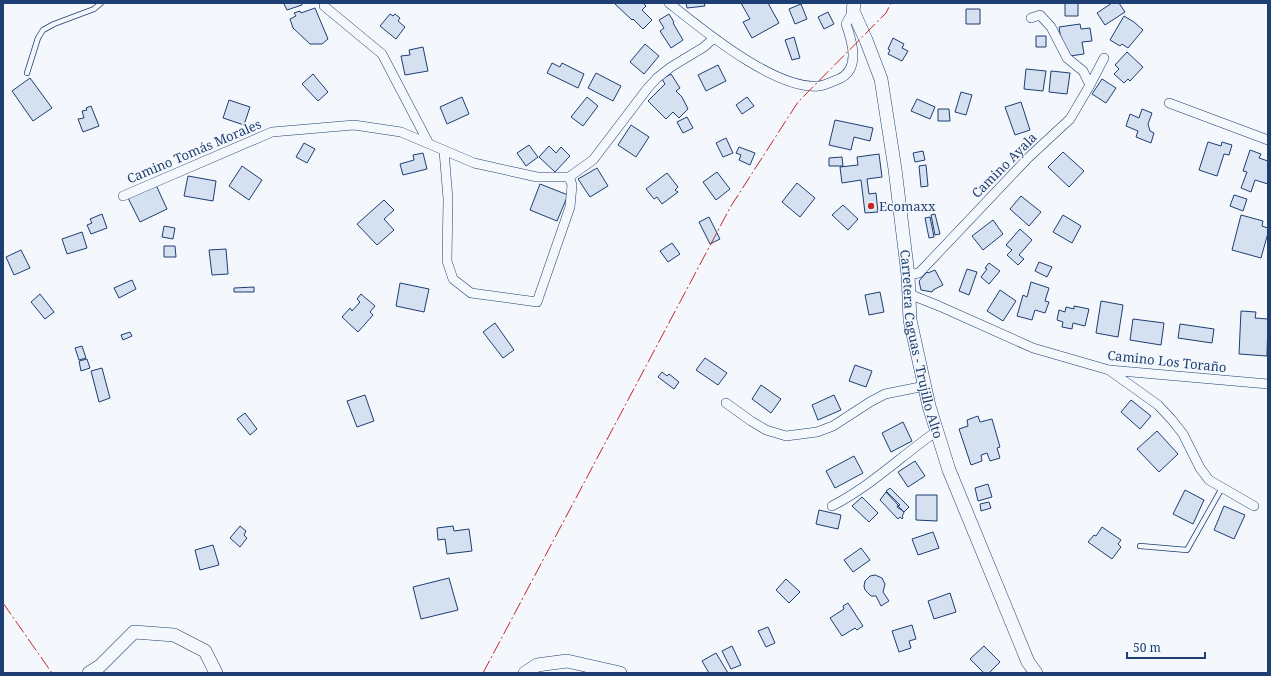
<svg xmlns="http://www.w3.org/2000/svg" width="1271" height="676" font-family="'Noto Serif',serif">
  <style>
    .building { fill: #d5e0f0; stroke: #1d3f73 }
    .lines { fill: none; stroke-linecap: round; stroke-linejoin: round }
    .lane-casing { stroke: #1d3f73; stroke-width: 6 }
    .street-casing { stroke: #1d3f73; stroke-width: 10 }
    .secondary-casing { stroke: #1d3f73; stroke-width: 14 }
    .lane { stroke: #f4f7fb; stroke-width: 4.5 }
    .street { stroke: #f4f7fb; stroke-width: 9 }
    .secondary { stroke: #f4f7fb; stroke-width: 13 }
    .power { stroke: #c62828; stroke-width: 1; stroke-dasharray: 14 3 2 3; stroke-linecap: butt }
    .poi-dot { fill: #c62828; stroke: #f4f7fb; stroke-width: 1.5 }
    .labels { text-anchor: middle; stroke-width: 3; stroke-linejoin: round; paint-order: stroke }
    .street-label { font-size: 13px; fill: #1d3f73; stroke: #f4f7fb }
    .poi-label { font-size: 13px; fill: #1d3f73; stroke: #f4f7fb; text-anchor: start }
  </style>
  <rect width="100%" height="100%" fill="#f4f7fb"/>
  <path class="building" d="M287,3H302V5L287,10L284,4Z
    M616,3H643L646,6L642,10L652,20L643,29L633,19L632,20L615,4Z
    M686,3H704L705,6L687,8Z
    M741,3H768L779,23L752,38L743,22L750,19Z
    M1065,3H1078V16H1065Z
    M1112,3H1119L1125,12L1105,25L1097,13Z
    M801,4L807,19L795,24L789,9Z
    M315,8L328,39L322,44H310L293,28L290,19L296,16L294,13L300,11L301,13Z
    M966,9H980V24H966Z
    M828,12L834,24L824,29L818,17Z
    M390,14L393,16L395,14L400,18L398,21L405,27L396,39L380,26Z
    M669,14L674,22L673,23L683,40L671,48L660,31L664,28L659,20Z
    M1124,16L1134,22L1143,30L1128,48L1122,44L1120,46L1110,40Z
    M1080,24L1081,29L1090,28L1092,41L1082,42L1084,54L1070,56L1062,46L1059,27Z
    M1036,36H1046V47H1036Z
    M794,37L800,58L792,60L785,40Z
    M893,38L904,44L902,48L908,51L902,61L888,54L890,50L888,49Z
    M645,44L659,56L644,74L630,62Z
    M423,47L428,71L405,75L401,56L410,55L409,50Z
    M1127,52L1143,67L1130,81L1128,79L1124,83L1114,74L1119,69L1115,65Z
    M552,63L560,67L562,63L584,74L578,88L547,73Z
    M718,65L726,81L706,91L698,75Z
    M1026,69L1046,71L1043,91L1024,89Z
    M1051,71L1070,73L1067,94L1049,92Z
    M596,73L621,86L613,101L588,88Z
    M313,74L328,92L318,101L302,84Z
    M671,74L680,88L676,91L682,97L688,109L679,118L673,112L666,119L648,101L665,84L662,79Z
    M30,78L52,108L33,121L12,91Z
    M1102,79L1116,88L1106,103L1092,94Z
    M961,92L972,95L966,115L955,112Z
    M462,97L469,114L447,124L440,107Z
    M587,97L598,106L583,126L571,117Z
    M747,97L754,106L742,114L736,105Z
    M917,99L935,107L930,119L911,111Z
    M229,100L250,107L244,125L223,118Z
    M1021,102L1030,130L1015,135L1005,107Z
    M91,106L99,126L83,132L78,119L84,118L82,111L87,110L86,108Z
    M938,109H949L950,121H938Z
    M1142,109L1152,113L1148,124L1150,131L1154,133L1151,143L1136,137L1138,131L1126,126L1130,114L1139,118Z
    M687,117L693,128L683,133L677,122Z
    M835,120L873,128L870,141L854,137L851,150L829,145Z
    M631,125L649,137L636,157L618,145Z
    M726,138L733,153L723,157L716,143Z
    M1208,142L1221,146L1222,142L1232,145L1229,155L1224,154L1217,176L1199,170Z
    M304,143L315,149L307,163L296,157Z
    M529,145L538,157L526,166L517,153Z
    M549,146L556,153L561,147L570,156L555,172L539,157Z
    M739,147L755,153L750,165L739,160L741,155L736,153Z
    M1250,150L1261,154L1259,158L1268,161V184L1255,180L1251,192L1241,188L1247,172L1243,171Z
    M923,151L925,160L915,162L913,153Z
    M1063,152L1084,171L1069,187L1048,167Z
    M423,153L427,169L403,175L400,164L414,160L413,155Z
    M879,154L882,177L867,179L869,194L876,193L878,212L865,213L861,180L842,183L840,167L858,165L857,157Z
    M842,157L843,166H829V158Z
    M926,165L928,186L921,187L919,166Z
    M242,166L262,180L249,200L229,186Z
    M597,168L608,186L590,197L578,179Z
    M717,172L730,189L716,200L703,182Z
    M667,173L678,187L675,190L678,192L662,204L657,197L654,199L646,189Z
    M188,176L216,181L213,201L184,196Z
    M797,183L815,198L800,217L782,202Z
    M540,184L568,195L557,221L530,210Z
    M156,185L167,209L140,222L128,198Z
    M1234,195L1247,199L1243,211L1230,206Z
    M1021,196L1041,212L1029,226L1010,209Z
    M384,200L394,210L384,219L394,230L377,245L357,224Z
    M843,205L858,219L848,230L832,215Z
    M102,214L107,228L91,234L87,225L92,223L90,219Z
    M935,214L940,234L935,235L931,215Z
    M1063,215L1081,226L1072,243L1053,232Z
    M1241,215L1263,221L1262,226L1268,228V233L1261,258L1232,250Z
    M709,217L720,239L710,244L699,222Z
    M930,217L934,237L929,238L925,218Z
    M993,220L1003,234L983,250L972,236Z
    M164,226L175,228L173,239L162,237Z
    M1020,229L1032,240L1019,255L1024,259L1018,265L1007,255L1012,250L1006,245Z
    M82,232L87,248L67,254L62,239Z
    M672,243L680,254L668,262L660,251Z
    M164,246H175L176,257H164Z
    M226,249L228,274L212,275L209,250Z
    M21,250L30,268L14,275L6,257Z
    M1039,262L1052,267L1047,277L1035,271Z
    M989,263L1000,271L989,284L981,277L987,269L985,268Z
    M967,269L977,272L969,295L959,291Z
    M935,270L943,285L933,290L932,292L921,290L919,281L927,272L928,273Z
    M132,280L136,289L119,298L114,288Z
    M1031,282L1049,288L1045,301L1049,302L1045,313L1035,310L1032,320L1017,316L1023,295L1027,297Z
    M400,283L429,289L424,312L396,306Z
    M254,287V292H234V288Z
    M1000,290L1016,301L1003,321L987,311Z
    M880,292L884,312L869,315L865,295Z
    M40,294L54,312L45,319L31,302Z
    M361,294L375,306L370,312L373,315L358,332L342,317L350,308L352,311L360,302L357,299Z
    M1101,301L1123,305L1118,337L1096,333Z
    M1074,306L1089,309L1085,326L1073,323L1072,329L1062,327L1063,322L1057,320L1059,310L1065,312L1066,307L1074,309Z
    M1241,311L1256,312L1255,318L1268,319L1267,356L1239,354Z
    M1133,319L1164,323L1161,345L1130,340Z
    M495,323L514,350L503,358L483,332Z
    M1180,324L1214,329L1212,343L1178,338Z
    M130,332L132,336L123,340L121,335Z
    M82,346L86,358L79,360L75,348Z
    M705,358L727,373L718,385L696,370Z
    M87,359L90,368L81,371L79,361Z
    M855,365L872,371L866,387L849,381Z
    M102,368L110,398L99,402L91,371Z
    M662,372L667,376L669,374L679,382L674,389L658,377Z
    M761,385L781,399L771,413L752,399Z
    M365,395L374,421L357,427L347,401Z
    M834,395L841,410L818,420L812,405Z
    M1131,400L1151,416L1140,429L1121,412Z
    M245,413L257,429L250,435L237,419Z
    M978,416L980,422L992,419L1000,447L997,448L1000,458L990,461L987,453L981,455L982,461L971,465L959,429L968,426L967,420Z
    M903,422L912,441L891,452L882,433Z
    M1157,431L1178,454L1159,472L1137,449Z
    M854,456L863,473L835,488L826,471Z
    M915,461L925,476L908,487L898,472Z
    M988,484L992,497L978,501L975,488Z
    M890,488L909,507L904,512L898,506L900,505L886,491Z
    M1185,490L1204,500L1193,524L1173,514Z
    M886,492L898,505L897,507L903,511L904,513L902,516L903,517L902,519L900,517L898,519L880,500Z
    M916,495H937V521L916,520Z
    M862,497L878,513L869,522L852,506Z
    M989,502L991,508L981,511L980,504Z
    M1224,506L1245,515L1234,539L1214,530Z
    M819,510L841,515L838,529L816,524Z
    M240,526L246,531L244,535L247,538L240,547L230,538Z
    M453,526L454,531L469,529L472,551L447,554L445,539L438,540L437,528Z
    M1102,527L1121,540L1118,544L1121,547L1112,559L1088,542L1094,535L1096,536Z
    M933,532L939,548L918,555L912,539Z
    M213,545L219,565L200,570L195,550Z
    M861,548L870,560L853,572L844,560Z
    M875,575L882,578L885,584L883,592L889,601L881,606L876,596H871L865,590L864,586L865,581L870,576Z
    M449,578L458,610L421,619L413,587Z
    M786,579L800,592L789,603L776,590Z
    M950,593L956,612L934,619L928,601Z
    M848,603L863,626L857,630L855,628L842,636L830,618L844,609L843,606Z
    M912,625L916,639L909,641L911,648L899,652L892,631Z
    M768,627L775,643L766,647L758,631Z
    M732,646L741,665L731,669L722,651Z
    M984,646L1000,662L989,673H984L970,659Z
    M716,653L728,673H709L702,661Z"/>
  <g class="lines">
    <defs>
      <path id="lane" d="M27,73L38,38L43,30L54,24L94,9L101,3
        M1140,546L1187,550L1222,488"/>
      <path id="street" d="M669,3C703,30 775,90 819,86C826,85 833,81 839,79C861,69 852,41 846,24L853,11
        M324,6L382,54L428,142
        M1031,18L1040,15L1051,27L1067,58L1083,71L1090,85
        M1169,103L1268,140
        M444,151L448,199L447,261L453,279L471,293L537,302L570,207L572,185L569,177
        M123,196L272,132L354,125L401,132L474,163L537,177H569L593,160L647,89L657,78L671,67L704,47L714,38
        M908,275L919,273L1028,158L1070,119L1090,85L1104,58
        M909,294L939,306L1033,348L1109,370L1268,384
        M1109,370L1158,405L1172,420L1183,434L1200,468L1209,480L1254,506
        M726,403L751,421L766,430L786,436L817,432L833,426L870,402L885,394L925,386
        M832,506C871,486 901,456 937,431"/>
      <g id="secondary">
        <path id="s1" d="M854,3L853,11L866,40L881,79L895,169L908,275L910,320L929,406L949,470L1028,662L1036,673"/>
        <path d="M89,673L100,666L134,632L174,635L205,651L216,673"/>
        <path d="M525,673L537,665L567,661L620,673"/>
      </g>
    </defs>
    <use href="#lane" class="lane-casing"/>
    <use href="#street" class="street-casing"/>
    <use href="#secondary" class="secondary-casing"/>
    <use href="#lane" class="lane"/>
    <use href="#street" class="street"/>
    <use href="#secondary" class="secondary"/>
    <path class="power" d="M3,603L52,673
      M483,673L731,206L798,102L886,13L891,3"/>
  </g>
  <circle class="poi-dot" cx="871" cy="206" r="4"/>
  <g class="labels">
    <g class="street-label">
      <text transform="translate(194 151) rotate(-23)" y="5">Camino Tomás Morales</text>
      <text transform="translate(1004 165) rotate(-45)" y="5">Camino Ayala</text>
      <text dy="5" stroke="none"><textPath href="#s1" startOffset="350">Carretera Caguas - Trujillo Alto</textPath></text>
      <text transform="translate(1167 361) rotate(6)" y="5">Camino Los Toraño</text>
    </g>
    <g class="poi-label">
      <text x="879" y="211">Ecomaxx</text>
    </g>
  </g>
  <rect width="1271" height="676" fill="none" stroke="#1d3f73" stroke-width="8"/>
  <path d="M1127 652v6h78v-6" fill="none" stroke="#1d3f73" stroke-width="2"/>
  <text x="1133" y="652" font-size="12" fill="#1d3f73" stroke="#f4f7fb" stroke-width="3" paint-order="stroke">50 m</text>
</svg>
